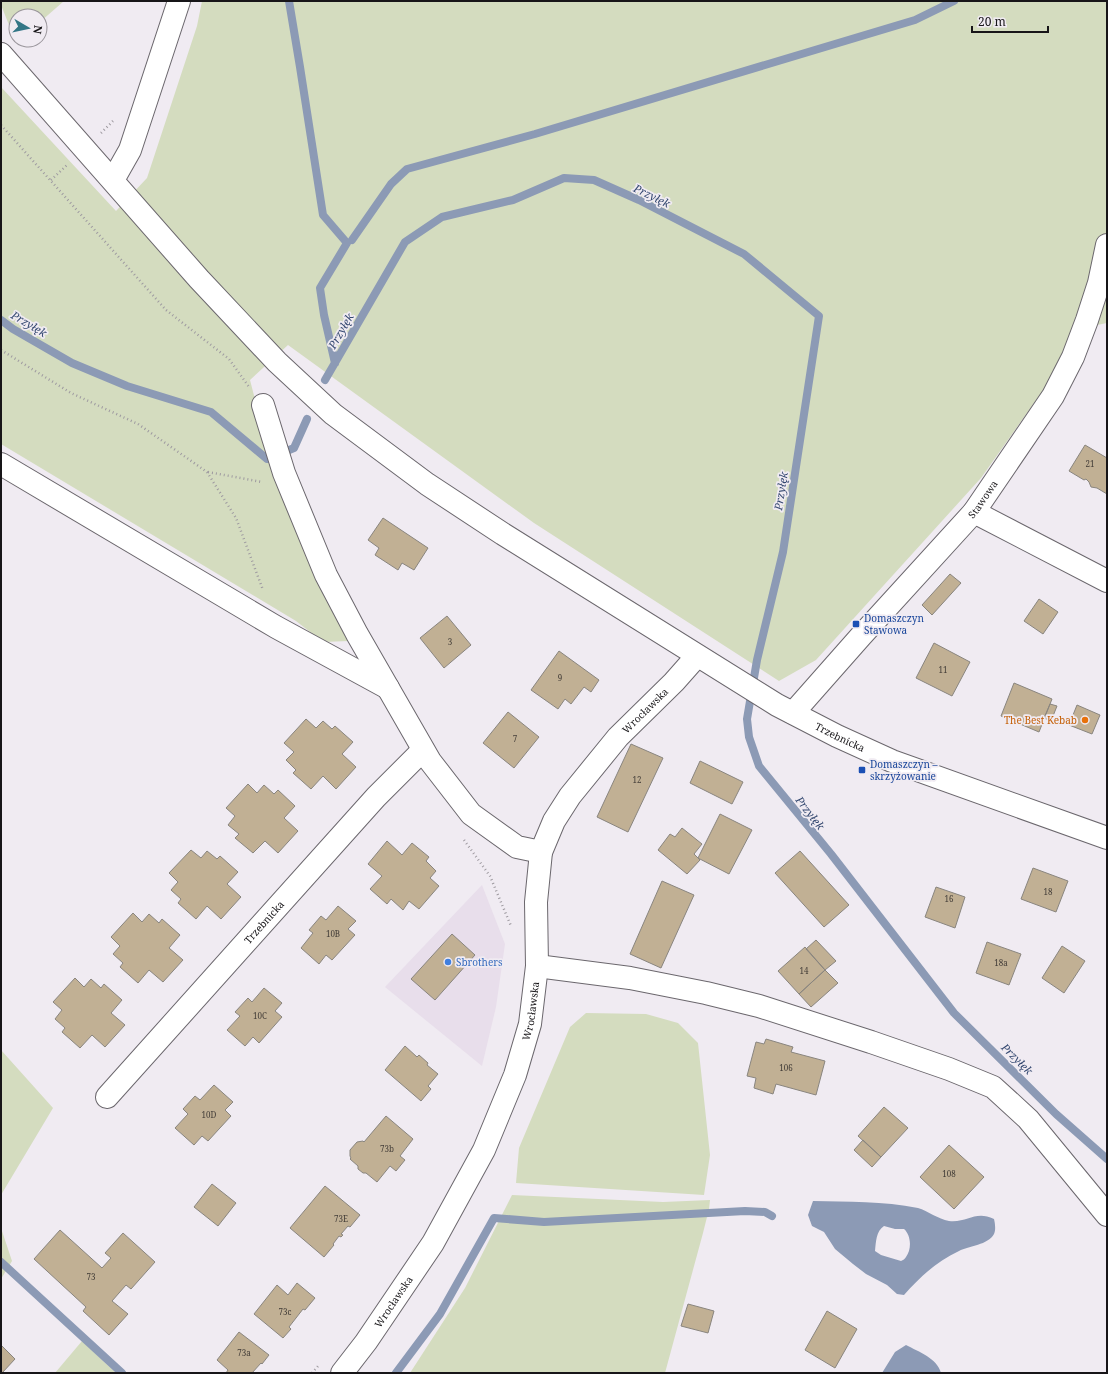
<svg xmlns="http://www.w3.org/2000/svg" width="1108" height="1374" font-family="'Noto Serif',serif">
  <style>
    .built { fill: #e8deeb }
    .green { fill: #d4dcbf }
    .water { fill: #8c9ab5; fill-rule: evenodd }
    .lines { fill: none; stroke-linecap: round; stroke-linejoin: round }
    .stream { stroke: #8c9ab5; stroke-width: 8 }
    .building { fill: #c1b094; stroke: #89857f }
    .minor-casing { stroke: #6b676d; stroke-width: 24 }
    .path { stroke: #9e9aa0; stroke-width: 2.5; stroke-dasharray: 1 3; stroke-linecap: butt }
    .minor { stroke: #fff; stroke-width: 22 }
    .transit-dot { fill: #1a4fb4; stroke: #f0ebf2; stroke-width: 1.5 }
    .food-dot { fill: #e8710a; stroke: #f0ebf2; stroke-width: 1.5 }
    .shop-dot { fill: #3f7fe0; stroke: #f0ebf2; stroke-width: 1.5 }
    .labels { text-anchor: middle; stroke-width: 3.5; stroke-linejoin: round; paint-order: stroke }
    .number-label { font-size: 8px; fill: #423c37 }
    .street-label { font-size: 10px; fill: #171518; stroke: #f0ebf2 }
    .transit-label { font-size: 10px; fill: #164399; stroke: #f0ebf2; text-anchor: start }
    .food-label { font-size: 10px; fill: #c56008; stroke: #f0ebf2; text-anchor: end }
    .shop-label { font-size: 10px; fill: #366cbe; stroke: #f0ebf2; text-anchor: start }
    .water-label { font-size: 11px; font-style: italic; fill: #354971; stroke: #f0ebf2 }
  </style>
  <rect width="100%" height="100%" fill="#f0ebf2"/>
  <path class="built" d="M482,885L505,944L496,1007L482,1066L385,987Z"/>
  <path class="green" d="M1,1H64L40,22V16H16V29L9,25L1,5Z
    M202,1H1107V323L1077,329L1044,389L981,478L816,660L779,681L534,523L288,345L250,380L275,477L349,641L323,642L296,621L1,444V87L116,211L147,178L197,26Z
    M586,1013L646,1014L678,1023L698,1043L710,1155L704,1195L516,1183L519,1148L570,1027Z
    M1,1050L53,1108L1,1195Z
    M512,1195L663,1202L710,1200L709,1209L703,1233L665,1373H410L465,1288Z
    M1,1228L12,1261L1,1279Z
    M82,1341L116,1373H55Z"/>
  <path class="water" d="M813,1201C848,1202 883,1201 918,1208C928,1211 938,1219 949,1221C968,1223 975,1210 994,1219C995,1223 996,1230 994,1234C988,1245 969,1246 959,1251C937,1261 920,1277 904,1295L897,1294L887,1285L866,1274L853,1264L835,1249L824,1232L812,1226L808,1215ZM884,1226L895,1229H904C911,1235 912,1249 906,1257C905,1259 903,1260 901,1261L881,1255L875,1251C876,1242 876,1231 884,1226Z
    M906,1345C919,1352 937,1358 941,1373H882L895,1352Z"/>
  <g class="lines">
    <path class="stream" d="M289,1L300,67L323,215L347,243L320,288L324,315L335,363
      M352,240L391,184L407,169L535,134L915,20L954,1
      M1,320L13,329L72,363L127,386L211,412L267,459L294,448L307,419
      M325,380L405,242L442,217L513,200L564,178L594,180L639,200L744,254L819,316L783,552L757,660L747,719L749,737L759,766L831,854L954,1013L1056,1114L1107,1159
      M1,1262L122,1373
      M396,1373L440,1314L494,1218L544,1222L745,1211L765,1212L772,1216"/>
  </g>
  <path class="building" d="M1085,445L1107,458V494L1097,488L1091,487L1089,482L1086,479L1084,480L1069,471Z
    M383,518L428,548L414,570L402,563L398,570L375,555L379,548L368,540Z
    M950,574L961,583L932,615L922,605Z
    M1039,599L1058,612L1043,634L1024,621Z
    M447,616L471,645L444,668L420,638Z
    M934,643L970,662L952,696L916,678Z
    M559,651L599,680L591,692L584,687L571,704L565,699L558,709L531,690Z
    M1014,683L1052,699L1039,732L1001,716Z
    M1050,704L1057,706L1051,721L1044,718Z
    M1077,705L1100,715L1092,734L1069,725Z
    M508,712L539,737L514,768L483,743Z
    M306,719L316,728L323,721L332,729L335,726L353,742L342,754L356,767L336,789L323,776L311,789L293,773L296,770L286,760L294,752L284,743Z
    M631,744L663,758L628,832L597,817Z
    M700,761L743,782L732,804L690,783Z
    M248,784L257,793L264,785L274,794L278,790L295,806L284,818L298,831L278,853L265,841L253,853L235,838L239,834L228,825L235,816L226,808Z
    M720,814L752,830L729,874L698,858Z
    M682,828L702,844L694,854L700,860L687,874L658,850L670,834L675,837Z
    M387,841L402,855L412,843L429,857L426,861L436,871L430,878L439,886L419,909L409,901L403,910L391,899L387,904L370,889L382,876L368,864Z
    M191,850L201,858L207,851L217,859L220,856L238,872L227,884L241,897L221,919L207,906L196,919L178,903L181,899L171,890L178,882L169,873Z
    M800,851L849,905L824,927L775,873Z
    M1033,868L1068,881L1056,912L1021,899Z
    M662,881L694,895L661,968L630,954Z
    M936,887L965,897L955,928L925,917Z
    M338,906L356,921L348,929L355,935L332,960L326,955L319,964L301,948L313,933L309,930L321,916L326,920Z
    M133,913L142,922L149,914L159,923L162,919L180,935L169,948L183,960L163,982L149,970L138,983L120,967L123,963L113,954L120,946L111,937Z
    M452,934L475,955L435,1000L411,979Z
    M816,940L836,961L825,970L806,949Z
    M987,942L1021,954L1009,985L976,973Z
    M1062,946L1085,961L1064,993L1042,978Z
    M805,947L825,970L799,994L778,971Z
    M825,970L838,983L811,1007L799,994Z
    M75,978L84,987L91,979L101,988L104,984L122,1000L111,1013L125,1025L105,1047L92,1035L80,1048L62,1032L65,1028L55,1019L62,1010L53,1002Z
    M264,988L282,1003L275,1011L282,1017L259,1043L253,1037L245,1046L227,1030L240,1016L235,1012L248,998L252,1002Z
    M766,1039L793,1047L791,1052L825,1061L816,1095L776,1084L773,1094L754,1088L756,1078L747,1076L756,1042L764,1044Z
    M405,1046L417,1057L419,1055L428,1063L427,1065L438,1074L428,1086L431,1089L421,1101L385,1070Z
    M214,1085L233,1102L225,1110L231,1116L208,1141L202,1136L194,1145L175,1128L188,1114L183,1109L195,1096L200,1100Z
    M884,1107L908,1128L881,1157L858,1136Z
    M386,1116L413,1139L400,1156L405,1160L396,1171L390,1166L377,1182L366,1173H363L358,1169V1166L350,1159L351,1158L350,1156V1150L357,1142L363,1141L364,1142Z
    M863,1140L881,1157L872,1167L854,1150Z
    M949,1145L984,1177L954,1209L920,1177Z
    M212,1184L236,1203L218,1226L194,1207Z
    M325,1186L360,1215L350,1227L348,1226L341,1234L343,1235L341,1237L339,1236L333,1244L334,1245L324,1257L290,1228Z
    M60,1230L102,1268L111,1258L105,1253L123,1233L155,1262L131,1289L126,1285L112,1301L128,1314L109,1335L83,1311L86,1307L34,1259Z
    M297,1283L315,1298L305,1310L303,1309L289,1327L291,1329L283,1338L254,1314L277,1285L288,1295Z
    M688,1304L714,1311L708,1333L681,1326Z
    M827,1311L857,1329L835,1368L805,1350Z
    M239,1332L269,1355L262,1364L261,1363L252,1373H226L228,1370L217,1360Z
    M1,1345L15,1359L2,1373H1Z"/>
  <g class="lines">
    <defs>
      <g id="minor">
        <path id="s1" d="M1,54L199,279L277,362L333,414L427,484L503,534L777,705L837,736L892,761L1107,838"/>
        <path d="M113,180L130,150L179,1"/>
        <path d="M263,405L284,473L326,575L357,634L430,761L471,814L517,847L541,852"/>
        <path d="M1,464L276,627L388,688"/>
        <path d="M974,512L1107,581"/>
        <path id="s2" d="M793,713L861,636L974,512L1053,396L1073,357L1087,320L1099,283L1107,245"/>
        <path d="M537,966L630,978L706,993L759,1006L871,1042L949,1069L993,1087L1028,1119L1107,1215"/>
        <path id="s3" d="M107,1097L376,797L423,750"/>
        <path id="s4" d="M342,1373L366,1342L433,1243L484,1150L515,1075L530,1024L537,966L536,902L541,852L554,821L570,796L618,737L674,682L697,656"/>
      </g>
    </defs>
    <use href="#minor" class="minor-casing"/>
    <path class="path" d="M1,125L166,310L229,359L249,387
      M101,133L113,121
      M51,180L67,165
      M1,350L71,393L138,424L207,472L236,518L263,590
      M208,472L262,482
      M464,840L490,876L511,926
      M312,1373L319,1365"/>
    <use href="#minor" class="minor"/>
  </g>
  <g class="transit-dot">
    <rect x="852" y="620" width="8" height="8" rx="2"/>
    <rect x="858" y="766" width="8" height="8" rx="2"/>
  </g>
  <circle class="food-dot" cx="1085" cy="720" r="4"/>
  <circle class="shop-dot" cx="448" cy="962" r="4"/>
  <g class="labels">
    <g class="number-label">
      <text x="1090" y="467">21</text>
      <text x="450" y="645">3</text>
      <text x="943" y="673">11</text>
      <text x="560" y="681">9</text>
      <text x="515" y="742">7</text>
      <text x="637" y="783">12</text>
      <text x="1048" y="895">18</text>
      <text x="949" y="902">16</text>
      <text x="333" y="937">10B</text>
      <text x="1001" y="966">18a</text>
      <text x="804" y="974">14</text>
      <text x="260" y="1019">10C</text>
      <text x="786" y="1071">106</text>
      <text x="209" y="1118">10D</text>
      <text x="387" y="1152">73b</text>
      <text x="949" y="1177">108</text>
      <text x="341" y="1222">73E</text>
      <text x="91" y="1280">73</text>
      <text x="285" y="1315">73c</text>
      <text x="244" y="1356">73a</text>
    </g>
    <g class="street-label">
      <text dy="4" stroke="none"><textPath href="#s2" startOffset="286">Stawowa</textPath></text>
      <text dy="4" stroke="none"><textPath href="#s4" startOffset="749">Wrocławska</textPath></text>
      <text dy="4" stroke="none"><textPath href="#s1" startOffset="1092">Trzebnicka</textPath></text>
      <text dy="4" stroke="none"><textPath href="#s3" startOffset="235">Trzebnicka</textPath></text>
      <text dy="4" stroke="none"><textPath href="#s4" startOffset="412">Wrocławska</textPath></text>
      <text dy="4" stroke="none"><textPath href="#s4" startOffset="88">Wrocławska</textPath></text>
    </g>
    <g class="transit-label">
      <text x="864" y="622">Domaszczyn<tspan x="864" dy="12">Stawowa</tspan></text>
      <text x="870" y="768">Domaszczyn –<tspan x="870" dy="12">skrzyżowanie</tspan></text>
    </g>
    <g class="food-label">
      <text x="1077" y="724">The Best Kebab</text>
    </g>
    <g class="shop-label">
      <text x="456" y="966">Sbrothers</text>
    </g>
    <g class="water-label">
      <text transform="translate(652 196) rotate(26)" y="4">Przyłęk</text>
      <text transform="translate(29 324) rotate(31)" y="4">Przyłęk</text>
      <text transform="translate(341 331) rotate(-60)" y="4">Przyłęk</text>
      <text transform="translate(781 491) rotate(-81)" y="4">Przyłęk</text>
      <text transform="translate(810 813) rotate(52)" y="4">Przyłęk</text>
      <text transform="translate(1017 1059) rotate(45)" y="4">Przyłęk</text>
    </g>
  </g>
  <rect width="1108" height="1374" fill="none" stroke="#171518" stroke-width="4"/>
  <g transform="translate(28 28) rotate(99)"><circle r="19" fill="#f0ebf2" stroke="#99959b"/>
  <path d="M0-3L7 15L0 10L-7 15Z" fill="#337686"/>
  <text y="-6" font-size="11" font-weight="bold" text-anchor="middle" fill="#171518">N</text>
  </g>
  <path d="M972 26v6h76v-6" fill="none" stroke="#171518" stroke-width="2"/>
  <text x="978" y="26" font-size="12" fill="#171518" stroke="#f0ebf2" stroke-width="3" paint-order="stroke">20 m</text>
</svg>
